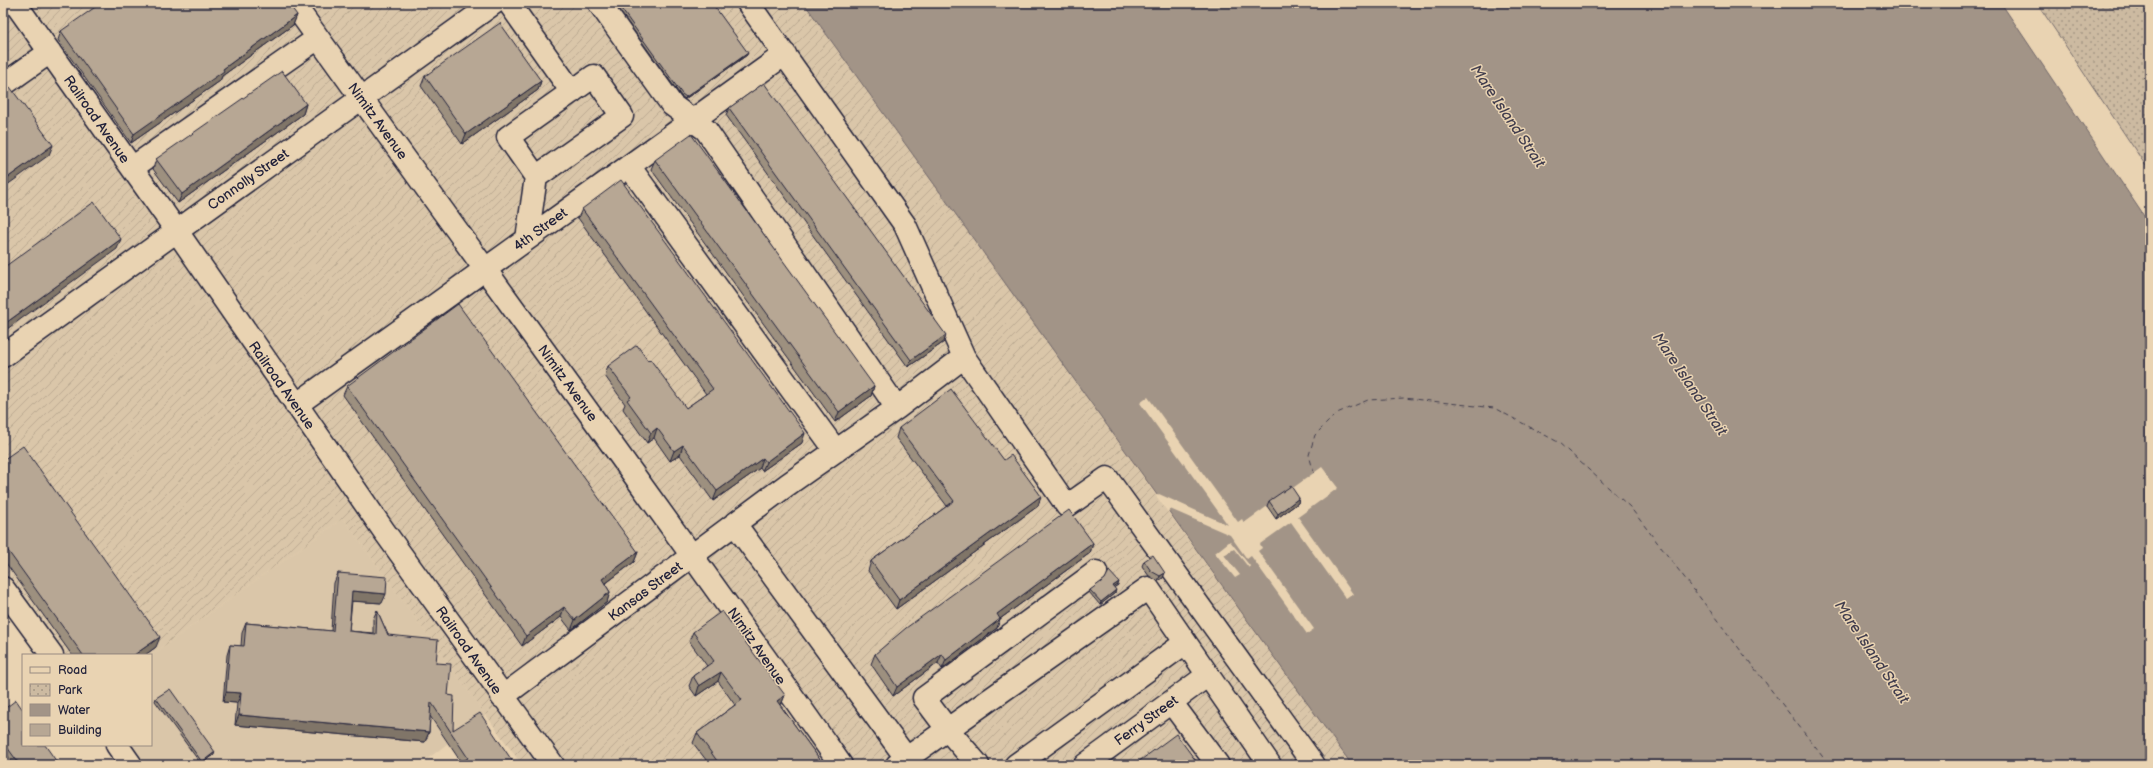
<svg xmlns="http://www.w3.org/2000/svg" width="2153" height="768" font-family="'Balsamiq Sans',sans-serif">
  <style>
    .built { fill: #dac6a9 }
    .industrial { fill: url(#industrial-furrows) }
    .park { fill: url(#park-dots); stroke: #776e6e }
    .water { fill: #a29487; stroke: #6f6669 }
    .pier { fill: #e9d3b2 }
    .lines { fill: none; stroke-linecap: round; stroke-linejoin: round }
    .ferry { stroke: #423e4e; stroke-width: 1; stroke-dasharray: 5 4; stroke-linecap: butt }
    .minor-casing { stroke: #22223b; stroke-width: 25 }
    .minor { stroke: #e9d3b2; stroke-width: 22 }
    .wall { fill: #9d907f; stroke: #22223b }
    .shaded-wall { fill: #807568; stroke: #22223b }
    .building { fill: #b7a794; stroke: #22223b }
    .labels { text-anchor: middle; stroke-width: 3; stroke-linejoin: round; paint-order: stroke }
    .street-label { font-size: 14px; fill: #22223b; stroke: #e9d3b2 }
    .water-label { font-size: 15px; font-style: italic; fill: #423e4e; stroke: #e9d3b2 }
  </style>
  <defs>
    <pattern id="industrial-furrows" width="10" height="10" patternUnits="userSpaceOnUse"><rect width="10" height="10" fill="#dac6a9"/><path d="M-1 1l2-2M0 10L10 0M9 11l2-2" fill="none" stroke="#bbaa92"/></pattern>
    <pattern id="park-dots" width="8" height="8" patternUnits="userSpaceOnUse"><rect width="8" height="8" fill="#ccbaa1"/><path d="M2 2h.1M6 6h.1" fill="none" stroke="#a59784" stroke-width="1.8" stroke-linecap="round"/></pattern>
  </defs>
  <rect width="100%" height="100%" fill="#e9d3b2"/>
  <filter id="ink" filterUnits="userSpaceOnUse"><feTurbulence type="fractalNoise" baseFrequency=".025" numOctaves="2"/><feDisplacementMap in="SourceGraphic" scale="8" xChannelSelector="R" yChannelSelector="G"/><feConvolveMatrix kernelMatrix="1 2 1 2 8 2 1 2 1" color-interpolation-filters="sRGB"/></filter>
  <g filter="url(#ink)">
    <path class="built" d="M343,518L486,715L419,765H145L130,745H151V655Z"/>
    <path class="industrial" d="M3,3H804L1028,314L1167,511L1352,765H522L343,518L151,655H63L3,572Z"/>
    <path class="park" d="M2037,3H2150V172Z"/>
    <path class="water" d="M804,3H2001L2150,225V765H1352C1168,512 987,257 804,3Z"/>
    <path class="pier" d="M1148,397L1238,522L1242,519L1244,523L1322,467L1338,488L1298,517L1353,594L1346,599L1291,522L1260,544L1262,548L1258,551L1314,629L1307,634L1251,556L1247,559L1230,535L1170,509L1168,512L1156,496L1159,494L1228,525L1140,403Z
      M1230,541L1250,566L1249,568L1234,549L1224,555L1240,575L1235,578L1215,553Z"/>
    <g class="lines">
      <path class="ferry" d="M1314,473L1309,455L1315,435L1337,413L1368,400L1404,398L1494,408L1558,442L1630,507L1829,765"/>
      <defs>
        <path id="minor" d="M15,3L176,230L384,531L553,765
          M293,3C475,257 661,509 841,765
          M509,3L572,92
          M599,3L672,105L706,130L897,408
          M748,3L905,225L964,357L1067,506L1107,478L1314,765
          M594,76L622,116L536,177L508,137Z
          M3,85L50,52
          M629,166L836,451
          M132,168L318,38
          M527,239L536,177
          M3,356L494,3
          M296,405L785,54
          M735,524L907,759
          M3,588L52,655
          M502,697L787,485L897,408L964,357
          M1171,702L1218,765
          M117,745L131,765
          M897,765L1148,588L1270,765
          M978,765L948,730L924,698L1096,572
          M1016,765L1185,643
          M1085,765L1208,675"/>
      </defs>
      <use href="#minor" class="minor-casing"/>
      <use href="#minor" class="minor"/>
    </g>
    <path class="wall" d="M614,3H712L747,55L685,99L681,96Z
      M297,15L293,25L222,76L220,81L131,143L58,40L61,31Z
      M425,76L541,81L538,90L462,144L421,86Z
      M306,104L303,114L178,203L153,169L156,159Z
      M729,108L946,335L944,342L908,367L726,115Z
      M655,160L874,386L871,396L835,422L651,169Z
      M582,209L802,443L762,471L760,468L713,501L680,455L670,461L654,438L647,443L623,409L625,404L605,376L608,366L686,408L706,394L578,218Z
      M347,386L638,552L634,562L605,584L610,592L607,602L571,630L561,617L522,646L343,395Z
      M899,428L1004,460L1041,496L1038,506L896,609L868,571L871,561L947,506L896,438Z
      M3,460L156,647L145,655H72L3,559Z
      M1299,498L1298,503L1276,519L1267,506L1269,501Z
      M1093,543L1090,553L1000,619L997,628L942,669L938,663L893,696L871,664L875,654Z
      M1144,561L1163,578L1158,581L1149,576L1142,566Z
      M338,573L382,603L352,601L349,631L373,633V619L377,610L388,635L436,663L448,695L453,730L515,765L461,762L430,716L429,732L425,742L235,725L237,703L223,702L227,655L230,645L241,646L242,633L246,623L331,631L334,583Z
      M1118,585L1114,587L1115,593L1100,605L1089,592L1090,590Z
      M693,632L785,695L781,705H780L824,765H710L693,743L697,733L735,705L718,681L696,696L689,686L693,676L707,666L689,641Z
      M156,698L214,755L201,764L155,701Z
      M3,710L23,745L59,765H15L3,750Z"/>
    <path class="shaded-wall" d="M297,15L293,25L222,76L220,81L131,143L134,134Z
      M748,53L747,55L685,99L686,97Z
      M541,81L538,90L462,144L466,134Z
      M306,104L303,114L178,203L182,194Z
      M53,145L49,155L3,188V181Z
      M121,239L117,249L3,332V325Z
      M946,335L944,342L908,367L911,360Z
      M874,386L871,396L835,422L839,412Z
      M657,428L654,438L647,443L651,433Z
      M805,433L802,443L762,471L766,462Z
      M683,445L680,455L670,461L674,451Z
      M763,458L760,468L713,501L717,491Z
      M1041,496L1038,506L896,609L899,600Z
      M1299,498L1298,503L1276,519L1278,514Z
      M1093,543L1090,553L993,624L997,614Z
      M638,552L634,562L598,589L602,579Z
      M1165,573L1163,578L1158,581L1160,576Z
      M1119,582L1118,585L1112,589L1113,586Z
      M1116,590L1115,593L1100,605L1101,602Z
      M352,591L386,594L382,603L349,601Z
      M610,592L607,602L571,630L575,620Z
      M564,607L561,617L522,646L526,636Z
      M1000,619L997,628L942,669L946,660Z
      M160,637L156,647L145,655H134Z
      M942,654L938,663L893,696L897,687Z
      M721,672L718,681L696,696L699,686Z
      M226,692L241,693L237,703L223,702Z
      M785,695L781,705L773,710L777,701Z
      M239,715L429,732L425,742L235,725Z
      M215,752L214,755L201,764L202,762Z"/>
    <path class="building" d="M101,3H288L297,15L223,69L224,71L134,134L61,31Z
      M617,3H712L748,53L686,97L682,94Z
      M500,23L541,81L466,134L425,76Z
      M282,71L306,104L182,194L156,159Z
      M764,83L946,335L911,360L729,108Z
      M3,87H10L53,145L3,181Z
      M691,134L874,386L839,412L655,160Z
      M621,180L805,433L766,462L763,458L717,491L683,445L674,451L657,428L651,433L627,400L631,397L608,366L637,345L648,361L650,359L686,408L713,389L582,209Z
      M94,202L121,239L3,325V268Z
      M458,304L638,552L602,579L610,592L576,619L575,620L564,607L526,636L347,386Z
      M951,389L1004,460L1011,455L1041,496L899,600L871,561L954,501L899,428Z
      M23,446L160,637L134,655H83L3,544V460Z
      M1291,486L1299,498L1278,514L1269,501Z
      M1069,510L1093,543L997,614L1000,619L946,660L942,654L897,687L875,654L906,628Z
      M1153,555L1165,573L1160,576L1151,571L1144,561Z
      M1109,571L1119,582L1113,586L1116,590L1101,602L1090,590L1105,579Z
      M338,573L387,577L386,594L352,591L349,631L376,634L377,610L388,635L438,640L436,663L451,664L448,695L454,696L453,730L480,713L515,765H457L468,758L431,702L429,732L239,715L241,693L226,692L230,645L244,646L246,623L333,631Z
      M722,611L785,695L777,701L824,765H720L697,733L742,700L721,672L699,686L693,676L714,661L693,632Z
      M170,689L215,752L202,762L156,698Z
      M16,700L23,710V745H45L59,765H20L4,743L3,744V710Z
      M1176,734L1199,765H1134Z"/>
  </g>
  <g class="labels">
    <g class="street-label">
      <text transform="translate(97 119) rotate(55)" y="5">Railroad Avenue</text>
      <text transform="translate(378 121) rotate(54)" y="5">Nimitz Avenue</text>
      <text transform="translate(248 179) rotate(-35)" y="5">Connolly Street</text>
      <text transform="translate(540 229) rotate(-36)" y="5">4th Street</text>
      <text transform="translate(568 383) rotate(54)" y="5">Nimitz Avenue</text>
      <text transform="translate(282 385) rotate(55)" y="5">Railroad Avenue</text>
      <text transform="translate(645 591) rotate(-37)" y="5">Kansas Street</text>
      <text transform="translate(757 646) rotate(55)" y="5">Nimitz Avenue</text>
      <text transform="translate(469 650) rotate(55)" y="5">Railroad Avenue</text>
      <text transform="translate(1146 720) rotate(-36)" y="5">Ferry Street</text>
    </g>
    <g class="water-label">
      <text transform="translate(1508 116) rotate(56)" y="5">Mare Island Strait</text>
      <text transform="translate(1690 384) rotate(56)" y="5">Mare Island Strait</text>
      <text transform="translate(1872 652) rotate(56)" y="5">Mare Island Strait</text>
    </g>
  </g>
  <rect width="2153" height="768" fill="none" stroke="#e9d3b2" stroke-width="16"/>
  <rect x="8" y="8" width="2137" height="752" fill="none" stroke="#22223b" stroke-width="1.5" filter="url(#ink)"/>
  <rect x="22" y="654" width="130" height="92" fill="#e9d3b2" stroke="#998c82"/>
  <rect x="30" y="667" width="20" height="6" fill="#e9d3b2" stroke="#998c82"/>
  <text x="58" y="674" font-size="12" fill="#22223b">Road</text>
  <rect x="30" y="684" width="20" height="12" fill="url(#park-dots)" stroke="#998c82"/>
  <text x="58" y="694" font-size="12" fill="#22223b">Park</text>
  <rect x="30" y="704" width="20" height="12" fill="#a29487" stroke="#998c82"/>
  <text x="58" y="714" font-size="12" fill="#22223b">Water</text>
  <rect x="30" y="724" width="20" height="12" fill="#b7a794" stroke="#998c82"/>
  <text x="58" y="734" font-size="12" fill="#22223b">Building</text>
</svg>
